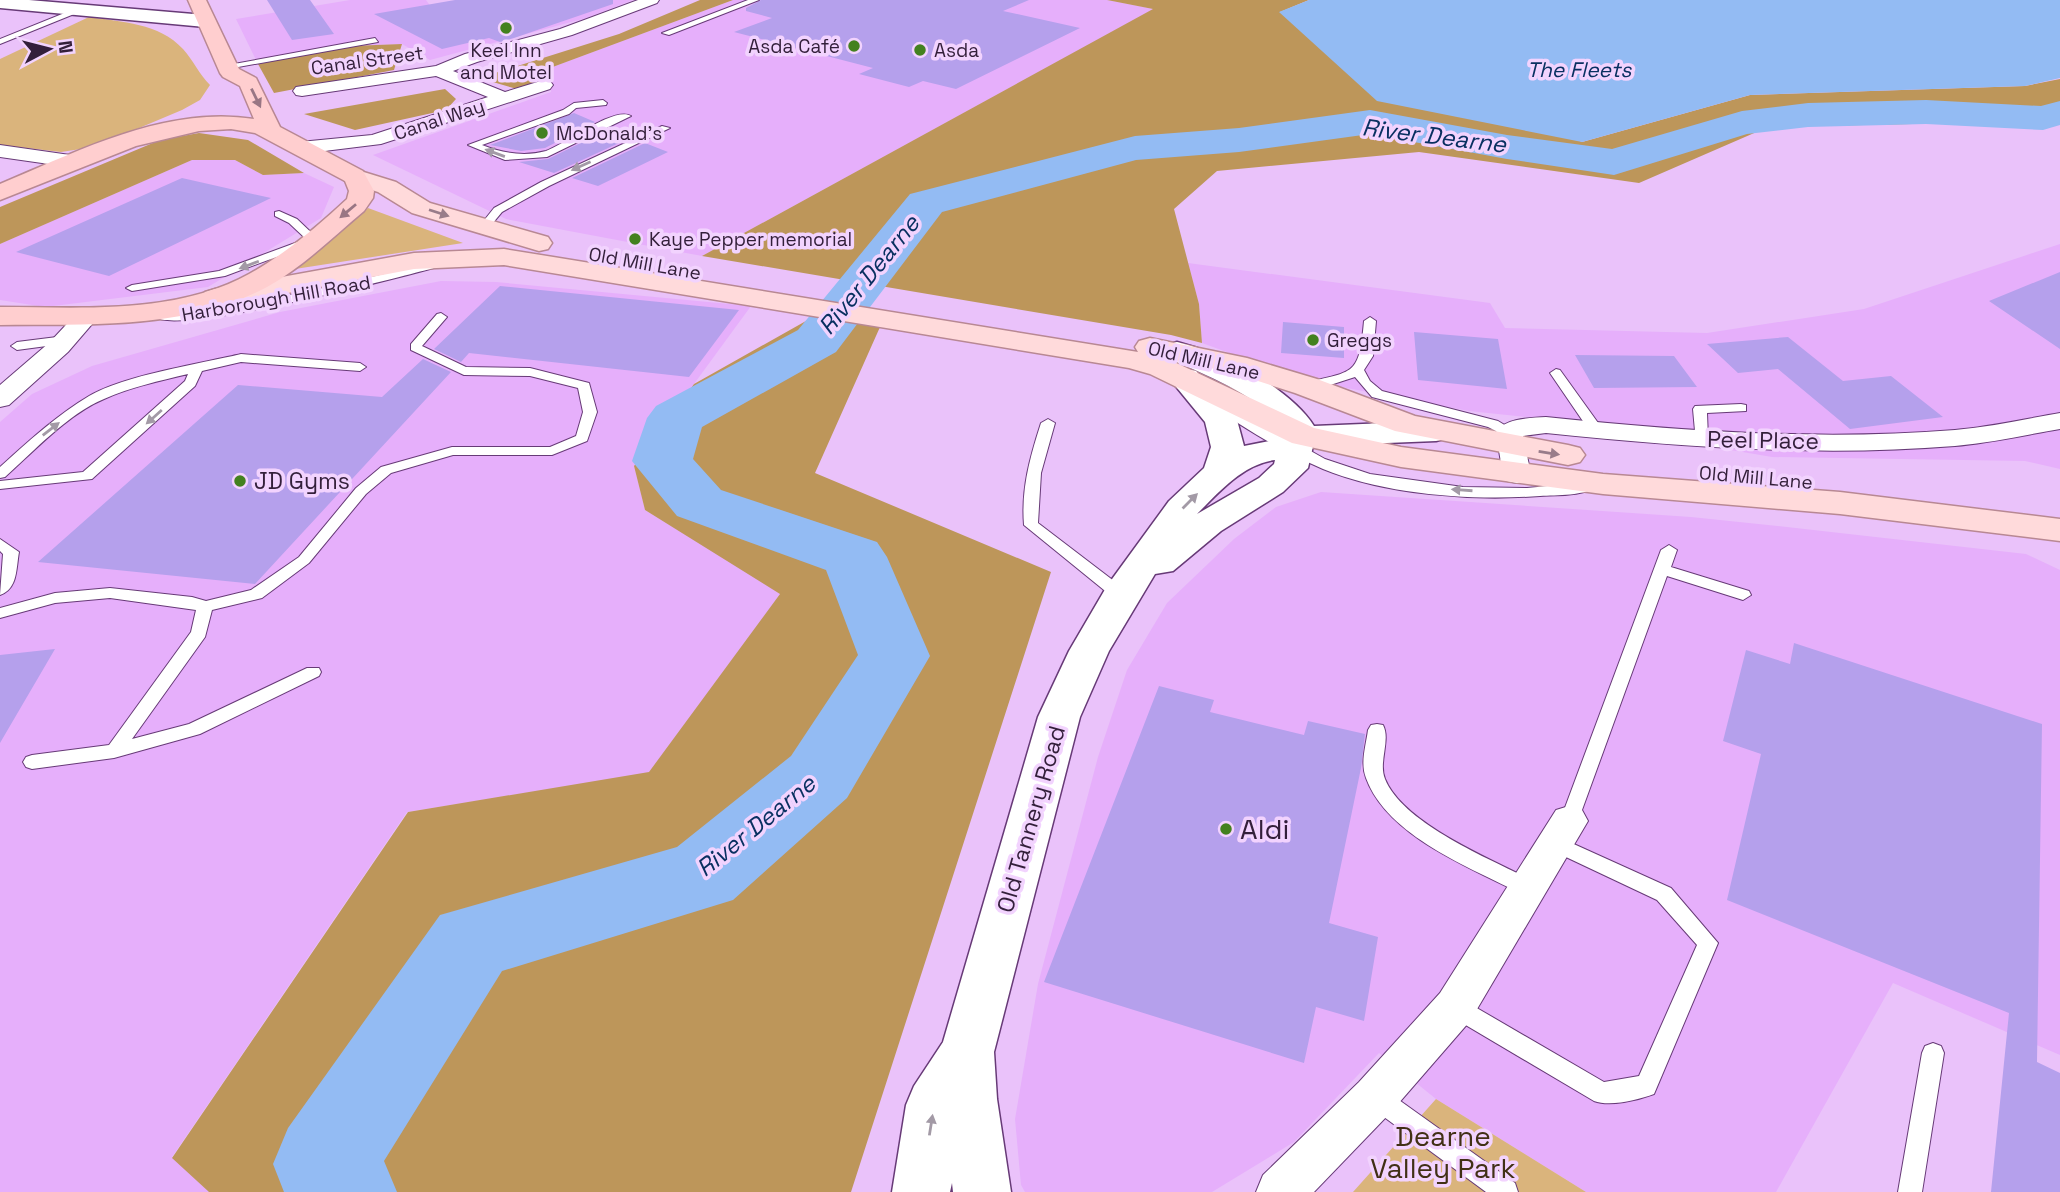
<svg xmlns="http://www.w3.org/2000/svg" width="2060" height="1192" font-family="'Space Grotesk',sans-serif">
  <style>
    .built { fill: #e6affb }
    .green { fill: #dab47c }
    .forest { fill: #bd965a }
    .water { fill: #93bbf3 }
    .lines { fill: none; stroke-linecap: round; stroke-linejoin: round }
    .river { fill: #93bbf3; fill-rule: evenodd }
    .building { fill: #b5a0ec }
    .service-casing { stroke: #673a77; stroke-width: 2 }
    .minor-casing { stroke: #673a77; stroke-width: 2 }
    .tertiary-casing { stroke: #673a77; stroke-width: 3 }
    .primary-casing { stroke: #b88893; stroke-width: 3 }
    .trunk-casing { stroke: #b88893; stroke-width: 3 }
    .service { fill: #fff; fill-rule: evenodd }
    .minor { fill: #fff; fill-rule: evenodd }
    .tertiary { fill: #fff; fill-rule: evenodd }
    .primary { fill: #ffdadb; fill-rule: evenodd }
    .trunk { fill: #ffcecf; fill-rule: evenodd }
    .oneway { fill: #997684 }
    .oneway2 { fill: #a39aa6 }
    .oneway3 { fill: #997c8a }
    .poi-dot { fill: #43811f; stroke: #f2d3fe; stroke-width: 2.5 }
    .labels { text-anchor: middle; stroke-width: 7; stroke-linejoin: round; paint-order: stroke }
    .far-poi-label { font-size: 19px; fill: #331f3a; stroke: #f2d3fe; text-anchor: start }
    .far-street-label { font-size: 19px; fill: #331f3a; stroke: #f2d3fe }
    .far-water-label { font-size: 21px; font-style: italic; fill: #093061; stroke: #f2d3fe }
    .street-label { font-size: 23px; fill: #331f3a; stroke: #f2d3fe }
    .poi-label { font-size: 23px; fill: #331f3a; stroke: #f2d3fe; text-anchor: start }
    .water-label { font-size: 24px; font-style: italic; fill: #093061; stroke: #f2d3fe }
    .near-poi-label { font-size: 28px; fill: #331f3a; stroke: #f2d3fe; text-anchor: start }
    .near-park-label { font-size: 28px; fill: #413015; stroke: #f2d3fe }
  </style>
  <rect width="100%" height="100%" fill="#eac2fa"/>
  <path class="built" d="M350,0H426L436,14L505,0H633L586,18L430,60L402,44L350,46L258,64L236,19Z
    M733,0H1107L1154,9L702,256L506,219L373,155L551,92L550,68Z
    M192,160H235L263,175L304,173L334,187L321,218L208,287L45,307L0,300V244Z
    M2060,244V469L2025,461L1772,457L1555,420L1469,411L1304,380L1202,343L1199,304L1188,263L1490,303L1505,328L1707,333L1864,309Z
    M441,281L496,282L751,306L634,466L645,510L781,593L649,773L407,812L172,1157L209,1192H0V422L32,394L92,366L280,312Z
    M1321,492L1691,517L1787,527L2026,554L2060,570V1055L1893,983L1776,1192H1586L1436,1099L1379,1053L1294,1142L1212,1192H1025L1021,1185L1015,1119L1038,984L1098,757L1127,670L1167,603L1234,539L1276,507Z"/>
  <path class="green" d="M89,17C122,22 159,23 183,49C193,60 199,74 210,85L200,100L182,110L94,147L61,152L0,145V59Z
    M368,208L463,243L295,269Z
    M1436,1099L1586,1192H1353Z"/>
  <path class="forest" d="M700,0H733L550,68L548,78L517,89L479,78L619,34Z
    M1107,0H1309L1280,12L1582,142L1750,95L2025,86L2060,79V121L1768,127L1639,183L1419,152L1217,171L1174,209L1199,304L1202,343L1171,335L702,256L1153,9Z
    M402,44L394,70L274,93L258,64L350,46Z
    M445,89L456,99L446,110L355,130L304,114Z
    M199,133L248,140L304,173L263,175L235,160H192L0,244V207L160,140Z
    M813,317L880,327L815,473L1051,572L851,1192H209L172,1158L408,812L649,772L780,594L645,510L634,466L694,384Z"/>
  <path class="water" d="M1309,0H2060V78L2025,86L1750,95L1582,142L1377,101L1279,12Z"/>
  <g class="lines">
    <path class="river" d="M1926,100L2041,106L2060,101V125L2043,130L1926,124L1808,127L1747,134L1614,175L1507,159L1370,134L1239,152L1136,160L942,212L836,352L702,427L693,459L721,490L877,542L887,557L930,656L847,798L733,900L502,971L384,1161L397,1192H284L273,1164L288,1128L440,915L677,847L791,756L858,655L826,570L677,516L632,461L647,418L656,406L798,330L910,194L1135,136L1239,128L1370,110L1507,135L1612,149L1742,111L1808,103Z"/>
  </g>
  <path class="building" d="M267,0H310L334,34L292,40Z
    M455,0H613V4L514,38L500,42L489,38L442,49L374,14Z
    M761,0H1029L1003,11L1080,28L956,89L923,81L909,87L859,74L873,68L734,32L772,18L746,11V8Z
    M574,113L595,122L545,148L521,151L490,145Z
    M611,128L632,137L554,173L519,162L548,159Z
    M645,143L668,152L598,186L572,178Z
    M182,178L271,198L109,276L16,252Z
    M2060,272V349L1989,301Z
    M500,286L590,295L739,310L689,377L469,353L461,362L434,349Z
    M1283,322L1344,327V358L1281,353Z
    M1414,332L1498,339L1507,389L1418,380Z
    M1788,337L1843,381L1891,376L1943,417L1850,429L1778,369L1738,373L1707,344Z
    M1575,355L1674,356L1697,387L1594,388Z
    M423,359L451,372L255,584L38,562L238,385L382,397Z
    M1794,643L2042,724L2037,1062L2060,1073V1192H1991L2009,1013L1727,900L1761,754L1723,741L1746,650L1790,664Z
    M55,649L0,743V655Z
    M1159,686L1214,700L1210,712L1304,735L1308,721L1365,734L1361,768L1329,923L1378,937L1364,1021L1316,1007L1304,1063L1044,982Z"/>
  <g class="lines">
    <defs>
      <path id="service" d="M748,0H759L669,35L662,33Z
        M77,8L84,10L0,44V39Z
        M375,38L378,42L227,69L223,66Z
        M603,100L607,103L606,105L576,108L569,114L482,145C502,153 524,157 546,151C564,145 614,106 631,116L547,157L505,160L468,145L563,110L574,103Z
        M662,126L670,128L549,186L502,212L487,230L478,228L494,208L541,182Z
        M279,211L297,219L317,238V242L225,276L132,291L126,288L132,285L219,271L306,239L289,223L275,216V212Z
        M441,260L445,261V265C405,276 179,335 155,317L161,313C257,306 348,283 441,260Z
        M441,313L447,317L422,346L466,367L530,368L589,383L597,412L587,441L552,455H453L391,473L366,494L309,563L262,598L212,610L205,637L132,739L189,724L307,668H319L321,672L319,676L200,734L114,758L32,769L26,767L23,762L26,757L32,755L109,745L191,632L196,610L110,598L55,603L0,618V608L55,593L110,588L192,597L206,601L251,590L299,557L356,488L381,467L452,447H550L576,436L583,412L578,388L530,376L464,375L411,350V344L437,314Z
        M1370,317L1376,321L1373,356L1364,370L1370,381L1382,391L1498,421L1516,432L1514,435H1504L1488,427L1372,397L1355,377L1324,387L1303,389V383C1355,371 1359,376 1364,321Z
        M65,336L71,340L69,343L17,350L11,346L17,342Z
        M241,354L360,363L366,367L360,371L241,362L202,371L195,386L92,479L0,489V481L83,472L185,381L188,374C159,381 131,387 104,399C68,414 34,451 5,477L0,478V467C29,441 57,415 89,396C125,375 199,364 241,354Z
        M1556,369L1560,370L1601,427V433H1591L1550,373Z
        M1216,398L1325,459L1370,474L1463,487L1527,488L1590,482L1597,486C1586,496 1556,495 1540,496C1472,501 1387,495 1323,469C1285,453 1245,429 1211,405L1209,402Z
        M1741,404L1746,405V411L1707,413L1708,439L1701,443L1696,442L1693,409L1695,406Z
        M1048,419L1055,423L1041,473L1038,523L1127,591L1129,595L1127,599H1115L1024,525C1021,489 1030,457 1041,423Z
        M0,539L19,552C16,568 18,589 0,595L3,554L0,551Z
        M1669,545L1677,550L1671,567L1749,591L1751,595L1743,600L1667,576L1578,821L1576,826L1569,828L1562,826L1560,821L1661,550Z
        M1377,724L1383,725C1391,740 1378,762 1385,779C1403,824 1494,861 1536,882L1539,888L1536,894L1529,896L1522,894C1471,868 1387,836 1366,778C1360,763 1366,745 1368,730L1371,725Z
        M1556,836L1671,888L1718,943L1654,1094C1638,1100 1610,1107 1594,1101L1447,1014L1444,1007L1447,1000L1455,997L1463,1000L1604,1082L1639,1076L1697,945L1657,900L1549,849L1546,844L1549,839Z
        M1933,1043L1941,1046L1944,1053L1922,1192H1898L1922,1053L1925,1046Z
        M1377,1087L1385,1090L1515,1183L1518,1192H1486L1369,1106L1366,1098L1369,1090Z"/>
      <path id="minor" d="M638,0H659L657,3L572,35L477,62L453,71L505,92L544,80L550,81L553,85L550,89L381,144L300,154L290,148L300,142L372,135L488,97L436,76L302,96L296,95L293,91L296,87L436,66L465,54L560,29Z
        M0,145L77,156L87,162L77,168L0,157Z
        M87,309L95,311L99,316L68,352L9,405L0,407V385L50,342L79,311Z
        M2060,413V429C2025,435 1990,443 1955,446C1819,457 1682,447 1546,433L1523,436L1531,475L1527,481L1517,483L1507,481L1503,475L1496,432C1505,418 1530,418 1546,417C1682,431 1819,441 1955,430C1990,427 2025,419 2060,413Z
        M1569,806L1582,810L1588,821L1470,1021L1391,1112L1314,1192H1256L1263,1175L1359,1082L1440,993L1556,810Z"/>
      <path id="tertiary" d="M0,0H29L205,15L214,21L205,27L0,8Z
        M1177,342C1221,353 1289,387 1314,426L1436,421L1448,424L1452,431L1448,438L1436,441L1313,446L1308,468L1283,492L1221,531L1173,571L1155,574L1109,651L1080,717L994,1052L997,1099L1011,1192H953L952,1183L950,1192H892L906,1105L914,1086L943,1042L1038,717L1069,651L1107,586L1169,501L1204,468L1211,447L1205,422L1169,378L1174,371L1185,369L1196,371L1237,420L1244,446L1284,438L1287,435C1261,394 1208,377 1166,357L1162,351L1166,345ZM1275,460L1274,464L1259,478L1197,514C1219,492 1243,464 1275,460Z"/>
      <path id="primary" d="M354,169L396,182L430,203L548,237L552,243L548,249L539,251L412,213L378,192L345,181L342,176L345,171Z
        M504,249L1138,352L1135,347L1139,341L1150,338L1247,358L1317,379L1415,416L1568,445L1580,448L1585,455L1580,462L1568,465L1395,431L1295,393L1230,372L1170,360L1314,428L1401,447L1603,474L1840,492L2060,519V541L1840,514L1603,494L1401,467L1292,443L1150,374L1129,368L504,265L414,269L215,307L205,304L201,298L205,292L215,289L414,253Z"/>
      <path id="trunk" d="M188,0H206L239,69L256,78L280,127L363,171L374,191L373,198L364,211C333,237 303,267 267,287C187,330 88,324 0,325V307C81,307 175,315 249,274C284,255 318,226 347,199L349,191L345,181L255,133L231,129L199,131L136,146L0,200V184C78,151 167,105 254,119L240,86L223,77L220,73Z"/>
    </defs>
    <use href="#service" class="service-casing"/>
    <use href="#minor" class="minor-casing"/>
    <use href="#tertiary" class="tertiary-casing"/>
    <use href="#primary" class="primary-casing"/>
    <use href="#trunk" class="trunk-casing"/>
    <use href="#service" class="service"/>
    <use href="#minor" class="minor"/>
    <use href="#tertiary" class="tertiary"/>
    <use href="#primary" class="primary"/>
    <use href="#trunk" class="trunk"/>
  </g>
  <defs><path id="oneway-solid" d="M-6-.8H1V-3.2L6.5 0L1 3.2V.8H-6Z" transform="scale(1.75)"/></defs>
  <g class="oneway">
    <use href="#oneway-solid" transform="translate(256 98) rotate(64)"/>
    <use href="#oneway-solid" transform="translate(348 211) rotate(140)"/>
  </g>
  <g class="oneway2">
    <use href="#oneway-solid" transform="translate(495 153) rotate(-160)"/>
    <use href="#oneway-solid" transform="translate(581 166) rotate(156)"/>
    <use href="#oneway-solid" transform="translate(249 265) rotate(159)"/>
    <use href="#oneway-solid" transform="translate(154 417) rotate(138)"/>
    <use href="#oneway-solid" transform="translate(51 429) rotate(-38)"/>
    <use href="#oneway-solid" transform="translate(1462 490) rotate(-176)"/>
    <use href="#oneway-solid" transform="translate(1190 501) rotate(-45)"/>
    <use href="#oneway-solid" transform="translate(931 1125) rotate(-81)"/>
  </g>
  <g class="oneway3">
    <use href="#oneway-solid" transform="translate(439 213) rotate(18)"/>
    <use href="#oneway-solid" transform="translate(1549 453) rotate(9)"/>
  </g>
  <g class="poi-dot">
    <circle cx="506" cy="28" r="7"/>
    <circle cx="854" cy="46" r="7"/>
    <circle cx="920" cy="50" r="7"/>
    <circle cx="542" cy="133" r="7"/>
    <circle cx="635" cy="239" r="7"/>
    <circle cx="1313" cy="340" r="7"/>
    <circle cx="240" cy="481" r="7"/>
    <circle cx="1226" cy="829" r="7"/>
  </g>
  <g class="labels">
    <g class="far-poi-label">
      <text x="840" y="53" text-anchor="end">Asda Café</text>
      <text x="506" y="57" text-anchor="middle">Keel Inn<tspan x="506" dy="22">and Motel</tspan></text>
      <text x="934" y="57">Asda</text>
      <text x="556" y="140">McDonald's</text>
      <text x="649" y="246">Kaye Pepper memorial</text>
      <text x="1327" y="347">Greggs</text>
    </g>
    <g class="far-street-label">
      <text transform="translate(367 60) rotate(-8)" y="7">Canal Street</text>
      <text transform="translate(439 119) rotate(-18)" y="7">Canal Way</text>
      <text transform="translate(645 263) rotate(10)" y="7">Old Mill Lane</text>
      <text transform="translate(276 298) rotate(-10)" y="7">Harborough Hill Road</text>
      <text transform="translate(1204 360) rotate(13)" y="7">Old Mill Lane</text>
      <text transform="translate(1756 477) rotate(5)" y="7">Old Mill Lane</text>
    </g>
    <g class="far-water-label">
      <text x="1579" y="77">The Fleets</text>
    </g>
    <g class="street-label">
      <text transform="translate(1763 440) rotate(1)" y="8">Peel Place</text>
      <text transform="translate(1031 819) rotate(-74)" y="8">Old Tannery Road</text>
    </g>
    <g class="poi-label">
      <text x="254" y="489">JD Gyms</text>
    </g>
    <g class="water-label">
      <text transform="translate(1434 136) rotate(7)" y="8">River Dearne</text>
      <text transform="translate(869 275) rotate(-51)" y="8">River Dearne</text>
      <text transform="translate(756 826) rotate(-39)" y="8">River Dearne</text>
    </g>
    <g class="near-poi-label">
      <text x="1240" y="839">Aldi</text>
    </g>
    <g class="near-park-label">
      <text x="1443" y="1146">Dearne<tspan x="1443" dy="32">Valley Park</tspan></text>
    </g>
  </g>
  <g transform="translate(49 49) rotate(83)" stroke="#f2d3fe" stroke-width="5" paint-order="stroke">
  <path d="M0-5L12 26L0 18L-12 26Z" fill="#331f3a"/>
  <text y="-10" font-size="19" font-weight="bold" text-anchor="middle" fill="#331f3a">N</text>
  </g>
</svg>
